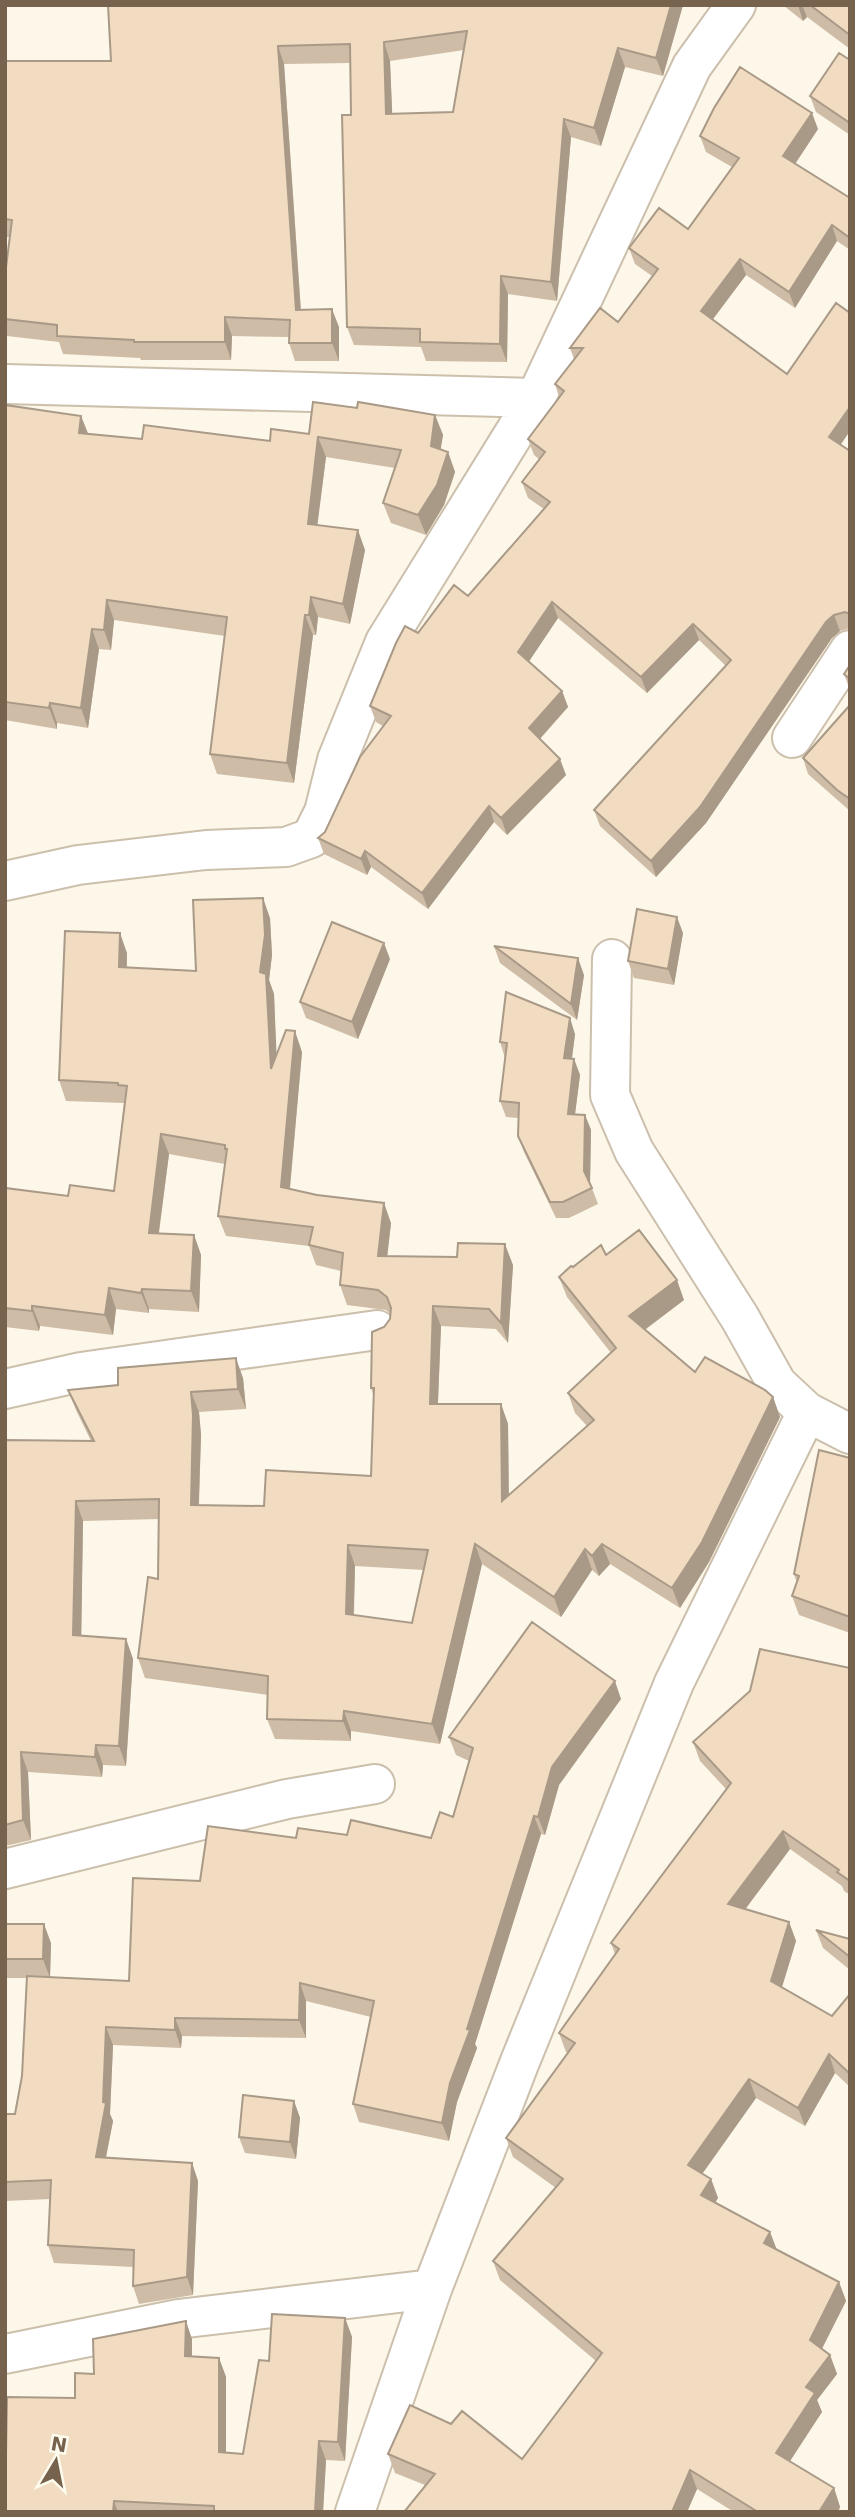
<svg xmlns="http://www.w3.org/2000/svg" width="855" height="2517" font-family="'DejaVu Sans',sans-serif">
  <style>
    .lines { fill: none; stroke-linecap: round; stroke-linejoin: round }
    .minor-casing { stroke: #ccbfac; stroke-width: 42 }
    .minor { stroke: #fff; stroke-width: 38 }
    .wall { fill: #cfbca6; fill-rule: evenodd }
    .shaded-wall { fill: #a99987 }
    .building { fill: #f1dbc1; stroke: #a99987; stroke-width: 2; fill-rule: evenodd }
  </style>
  <rect width="100%" height="100%" fill="#fcf7e9"/>
  <g class="lines">
    <defs>
      <path id="minor" d="M5,384L536,398
        M792,738L850,650
        M5,881L78,865L206,850L286,847L311,838L324,812L337,760L385,642L536,398L692,66L736,5
        M612,959L610,1095L634,1151L740,1318L777,1384L807,1412L850,1434
        M5,1389L81,1372L377,1330
        M5,1869L287,1799L375,1784
        M432,2289L519,2064L674,1683L807,1412
        M5,2354L178,2319L432,2289L355,2512"/>
    </defs>
    <use href="#minor" class="minor-casing"/>
    <use href="#minor" class="minor"/>
  </g>
  <path class="wall" d="M108,5H683L663,76L625,67L601,146L571,137L557,301L508,294L507,362L426,361L421,347L354,345L347,327L351,115L350,63L284,64L301,310L339,327V361H295L289,343V337L232,336L231,360H141L140,358L63,354L59,342L7,336L5,332V275L10,237H5V61H111ZM464,50L453,112L392,114L390,61Z
    M783,5H850V49L807,17L803,21Z
    M850,60V135L816,112L810,96Z
    M818,129L795,164L850,198V250L837,241L795,308L746,275L713,319L840,445L850,451V628L840,631L832,638L706,823L656,877L600,826L594,810L726,666L699,640L647,693L558,618L528,662L562,691L568,707L540,739L566,775L507,835L494,822L428,909L371,867L367,875L324,854L318,838L325,832L383,726L376,722L370,706L418,633L468,596L544,509L528,498L522,482L539,459L534,455L528,439L559,397L555,384L574,359L570,348L618,322L652,276L635,264L629,248L688,229L732,167L706,152L700,136Z
    M5,405L81,416L88,434L142,439L270,441L309,434L357,408L435,415L443,435L440,450L448,452L455,472L444,505L426,535L391,523L383,503L395,468L326,457L317,525L365,550L350,624L318,617L316,635H313L294,783L217,774L210,754L225,636L114,620L111,650L99,649L88,728L57,723V729L5,720Z
    M850,665V690L844,674Z
    M850,705V811L808,774L803,758Z
    M270,918L272,955L269,980L274,994L276,1054L302,1052L290,1189L391,1223L387,1256L513,1265L508,1343L496,1329L441,1326L438,1404H501L508,1424L509,1495L587,1426L575,1413L568,1393L611,1353L567,1297L559,1277L573,1267L606,1255L684,1300L645,1330L695,1372L773,1397L780,1417L709,1562L680,1608L610,1564L599,1576L592,1570L561,1617L482,1564L440,1744L351,1731V1741L275,1739L267,1719L268,1695L145,1678L138,1658L158,1579L159,1519L83,1521L81,1636L126,1639L133,1659L126,1766L103,1765L102,1777L28,1772L31,1840L5,1846V1440L91,1441L76,1410L68,1390L243,1378L246,1409L199,1412L201,1435L199,1505L264,1506L371,1476L374,1397L371,1388L384,1327L390,1319V1314L386,1310L347,1305L340,1285L341,1271L316,1265L309,1246L226,1236L218,1216L225,1164L169,1154L159,1233L194,1235L201,1255L199,1312L149,1309V1313L116,1309L113,1335L40,1326L39,1331L5,1327V1188L68,1196L114,1191L124,1103L66,1101L59,1080L127,953V968L196,971ZM355,1566L424,1570L412,1623L354,1615Z
    M683,933L674,985L634,978L628,961Z
    M494,946L584,975L577,1020L500,963Z
    M390,959L358,1039L306,1018L300,1002Z
    M575,1034L572,1059H574L580,1075L575,1114L585,1115L591,1130L590,1183L598,1204L569,1218H556L524,1152L518,1136V1118L506,1117L500,1101L505,1058L500,1042Z
    M850,1458V1633L799,1615L792,1596L797,1583L794,1574Z
    M850,1668V1895L844,1891L842,1886L790,1849L745,1909L789,1922L796,1941L782,1987L832,2016L850,1994V2087L835,2073L805,2126L756,2098L702,2174L711,2179L718,2198L715,2203L770,2232L776,2250L839,2282L846,2301L822,2349L830,2355L837,2374L817,2400L822,2412L789,2461L834,2488L840,2507L838,2512H734L697,2489L687,2512H404L425,2485L395,2473L388,2454L522,2459L596,2361L500,2280L493,2261L556,2188L513,2157L506,2138L568,2053L566,2052L559,2033L615,1954L611,1943L726,1789L700,1761L693,1742Z
    M621,1699L559,1785L545,1835L541,1834L475,2044L477,2048L457,2102L449,2141L359,2122L353,2104L371,2017L306,2001V2038L182,2036L181,2048L113,2045L110,2114L113,2121L106,2158L192,2163L198,2181L193,2295L139,2304L133,2286V2267L54,2263L48,2245L50,2199L5,2201V2114H15L22,2076L27,1978H5V1924L51,1943L50,1977L129,1981L200,1881L296,1838L347,1835L431,1838L453,1817L469,1761L456,1755L449,1737Z
    M816,1930L850,1939V1970L823,1948Z
    M294,2101L300,2118L296,2159L245,2153L239,2137Z
    M345,2318L352,2337L345,2461L326,2460L323,2512H5L75,2398L94,2374L192,2339V2357L219,2358L226,2377V2453L243,2454L269,2361Z"/>
  <path class="shaded-wall" d="M671,5H683L663,76L656,58Z
    M798,5H802L807,17L803,21Z
    M384,42L390,61L393,132L386,114Z
    M278,46L284,64L302,329L296,310Z
    M618,48L625,67L601,146L594,128Z
    M812,113L818,129L789,173L783,156Z
    M564,119L571,137L557,301L551,282Z
    M832,225L837,241L795,308L789,292Z
    M740,259L746,275L707,327L701,311Z
    M501,276L508,294L507,362L500,344Z
    M332,309L339,327V361L332,343Z
    M225,317L232,336L231,360L225,342Z
    M850,407V431L835,453L829,437Z
    M435,415L443,435L438,466L431,446Z
    M81,416L89,436L79,433Z
    M318,437L326,457L315,544L308,524Z
    M448,452L455,472L444,505L426,535L418,515Z
    M358,530L365,550L350,624L343,604Z
    M311,597L318,617L316,635L309,615Z
    M107,600L114,620L111,650L104,630Z
    M552,602L558,618L524,669L518,652Z
    M305,615L313,635L294,783L287,763Z
    M834,615L840,631L832,638L706,823L656,877L651,861L826,622Z
    M693,624L699,640L647,693L641,677Z
    M92,629L99,649L88,728L81,708Z
    M562,691L568,707L535,744L529,728Z
    M50,703L57,723V729L49,708Z
    M560,759L566,775L507,835L501,818Z
    M489,806L494,822L428,909L422,893Z
    M365,851L371,867L367,875L361,859Z
    M263,898L270,918L272,955L269,980L274,994L278,1089L271,1069L260,972Z
    M677,917L683,933L674,985L668,969Z
    M120,933L127,953L126,988L119,967Z
    M384,943L390,959L358,1039L352,1022Z
    M578,958L584,975L577,1020L571,1004Z
    M570,1018L575,1034L570,1073L564,1058Z
    M295,1031L302,1052L288,1207L281,1187Z
    M574,1059L580,1075L573,1130L568,1114Z
    M585,1115L591,1130L590,1186L584,1171Z
    M161,1134L169,1154L156,1253L149,1233Z
    M384,1203L391,1223L385,1276L378,1256Z
    M194,1235L201,1255L199,1312L191,1291Z
    M505,1244L513,1265L508,1343L501,1323Z
    M677,1280L684,1300L636,1336L629,1316Z
    M109,1288L116,1309L113,1335L105,1315Z
    M142,1289L149,1309V1313L141,1293Z
    M32,1306L40,1326L39,1331L32,1311Z
    M433,1306L441,1326L437,1424L430,1404Z
    M236,1358L243,1378L246,1409L238,1389Z
    M191,1392L199,1412L201,1435L198,1525L191,1505Z
    M773,1397L780,1417L709,1562L680,1608L672,1588Z
    M501,1404L508,1424L509,1522L502,1501Z
    M76,1501L83,1521L81,1655L73,1635Z
    M475,1544L482,1564L440,1744L432,1724Z
    M602,1544L610,1564L599,1576L592,1556Z
    M348,1545L355,1566L353,1634L346,1614Z
    M585,1549L592,1570L561,1617L554,1597Z
    M126,1639L133,1659L126,1766L119,1746Z
    M615,1681L621,1699L559,1785L545,1835L538,1817L552,1767Z
    M344,1711L351,1731V1741L343,1721Z
    M96,1745L103,1765L102,1777L95,1757Z
    M21,1752L28,1772L31,1840L23,1820Z
    M534,1816L541,1834L475,2044L477,2048L457,2102L449,2141L442,2123L450,2083Z
    M783,1831L790,1849L735,1923L728,1904Z
    M789,1922L796,1941L778,2000L771,1981Z
    M44,1924L51,1943L50,1978L43,1959Z
    M300,1983L306,2001V2038L299,2020Z
    M175,2018L182,2036L181,2048L175,2030Z
    M106,2027L113,2045L110,2114L113,2121L102,2176L96,2157L103,2102Z
    M829,2054L835,2073L805,2126L798,2108Z
    M749,2079L756,2098L695,2184L688,2165Z
    M294,2101L300,2118L296,2159L290,2142Z
    M192,2163L198,2181L193,2295L187,2277Z
    M711,2179L718,2198L708,2214L701,2195Z
    M770,2232L777,2250L764,2243Z
    M839,2282L846,2301L817,2358L810,2340Z
    M345,2318L352,2337L345,2461L338,2442Z
    M186,2321L192,2339V2375L185,2356Z
    M830,2355L837,2374L817,2400L822,2412L783,2472L776,2453L806,2387Z
    M219,2358L226,2377V2471L219,2452Z
    M319,2441L326,2460L323,2512H315Z
    M690,2470L697,2489L687,2512H672Z
    M834,2488L840,2507L838,2512H819Z
    M114,2501L118,2512H113Z"/>
  <path class="building" d="M108,5H671L656,58L618,48L594,128L564,119L551,282L501,276L500,344L420,342V329L347,327L342,115H351L350,44L278,46L296,310L332,309V343H289L290,320L225,317V342H134V340L57,336V325L5,319V275L12,220L5,219V61H111ZM467,31L453,112L386,114L384,42Z
    M810,5H850V35Z
    M839,53L850,60V123L810,96Z
    M740,67L812,113L783,156L850,198V238L832,225L789,292L740,259L701,311L787,374L836,303L850,313V407L829,437L850,451V614L845,612L834,615L826,622L700,807L651,861L594,810L731,660L693,624L641,677L552,602L518,652L562,691L529,728L560,759L501,818L489,806L422,893L365,851L361,859L318,838L325,832L360,757L391,716L370,706L396,643L405,626L418,633L454,585L468,596L550,502L522,482L545,452L528,439L564,391L555,384L583,348H570L600,308L618,322L658,269L629,248L659,208L688,229L739,158L700,136L714,108Z
    M313,402L357,408L358,402L435,415L431,446L448,452L437,485L418,515L383,503L401,450L318,437L308,524L358,530L343,604L311,597L309,615H305L287,763L210,754L227,617L107,600L104,630L92,629L81,708L50,703L49,708L5,702V405L81,416L79,433L142,439L144,425L270,441L271,429L309,434Z
    M850,665V679L844,674Z
    M850,705V799L837,790L803,758Z
    M263,898L265,935L260,972L266,974L271,1069L286,1030L295,1031L281,1187L317,1195L384,1203L378,1256L457,1257L458,1243L505,1244L501,1323L489,1309L433,1306L430,1404H501L502,1501L594,1420L568,1393L616,1348L559,1277L571,1266L573,1267L601,1245L606,1255L639,1230L677,1280L629,1316L695,1372L705,1357L765,1390L773,1397L702,1542L672,1588L602,1544L592,1556L585,1549L554,1597L475,1544L432,1724L344,1711L343,1721L267,1719L268,1676L138,1658L148,1577L158,1579L159,1499L76,1501L73,1635L126,1639L119,1746L96,1745L95,1757L21,1752L23,1820L5,1825V1440L94,1441L68,1390L118,1385V1368L236,1358L238,1389L191,1392L193,1415L191,1505L264,1506L266,1470L371,1476L374,1388H371L372,1332L384,1327L390,1319L391,1308L387,1297L378,1290L340,1285L343,1253L309,1245L313,1227L218,1216L227,1149H225V1145L161,1134L149,1233L194,1235L191,1291L142,1289L141,1293L109,1288L105,1315L32,1306V1311L5,1308V1188L68,1196L70,1185L114,1191L127,1086L118,1085V1083L59,1080L65,931L120,933L119,967L196,971L193,900ZM348,1545L428,1550L412,1623L346,1614Z
    M637,909L677,917L668,969L628,961Z
    M332,922L384,943L352,1022L300,1002Z
    M494,946L578,958L571,1004Z
    M506,992L570,1018L564,1058L574,1059L568,1114L585,1115L584,1171L592,1188L563,1202H550L518,1136L519,1103L500,1101L507,1043L500,1042Z
    M819,1450L850,1458V1617L792,1596L799,1576L794,1574Z
    M532,1622L615,1681L552,1767L538,1817L534,1816L467,2029L470,2030L450,2083L442,2123L353,2104L374,2001L300,1983L299,2020L175,2018V2030L106,2027L103,2102L106,2103L96,2157L192,2163L187,2277L133,2286L134,2250L48,2245L51,2180L5,2182V2114H15L22,2076L27,1976L129,1981L133,1878L200,1881L208,1826L296,1838L298,1828L347,1835L351,1820L431,1838L440,1812L453,1817L473,1748L449,1737Z
    M760,1649L850,1668V1881L837,1872L839,1870L783,1831L728,1904L789,1922L771,1981L832,2016L850,1994V2074L829,2054L798,2108L749,2079L688,2165L711,2179L701,2195L770,2232L764,2243L839,2282L810,2340L830,2355L806,2387L815,2393L776,2453L834,2488L819,2512H758L690,2470L672,2512H404L435,2474L388,2454L410,2405L451,2424L462,2411L522,2459L602,2353L493,2261L563,2179L506,2138L575,2043L559,2033L619,1949L611,1943L731,1783L693,1742L750,1691Z
    M5,1924H44L43,1959H5Z
    M816,1930L850,1939V1957Z
    M243,2095L294,2101L290,2142L239,2137Z
    M272,2314L345,2318L338,2442L319,2441L315,2512H214V2506L114,2501L113,2512H5L7,2397L75,2398V2373L94,2374L93,2339L186,2321L185,2356L219,2358V2452L243,2454L259,2360L269,2361Z"/>
  <rect width="855" height="2517" fill="none" stroke="#76624d" stroke-width="14"/>
  <g transform="translate(56 2461) rotate(10)" stroke="#fefbef" stroke-width="5" paint-order="stroke">
  <path d="M0-5L12 26L0 18L-12 26Z" fill="#76624d"/>
  <text y="-10" font-size="19" font-weight="bold" text-anchor="middle" fill="#76624d">N</text>
  </g>
</svg>
